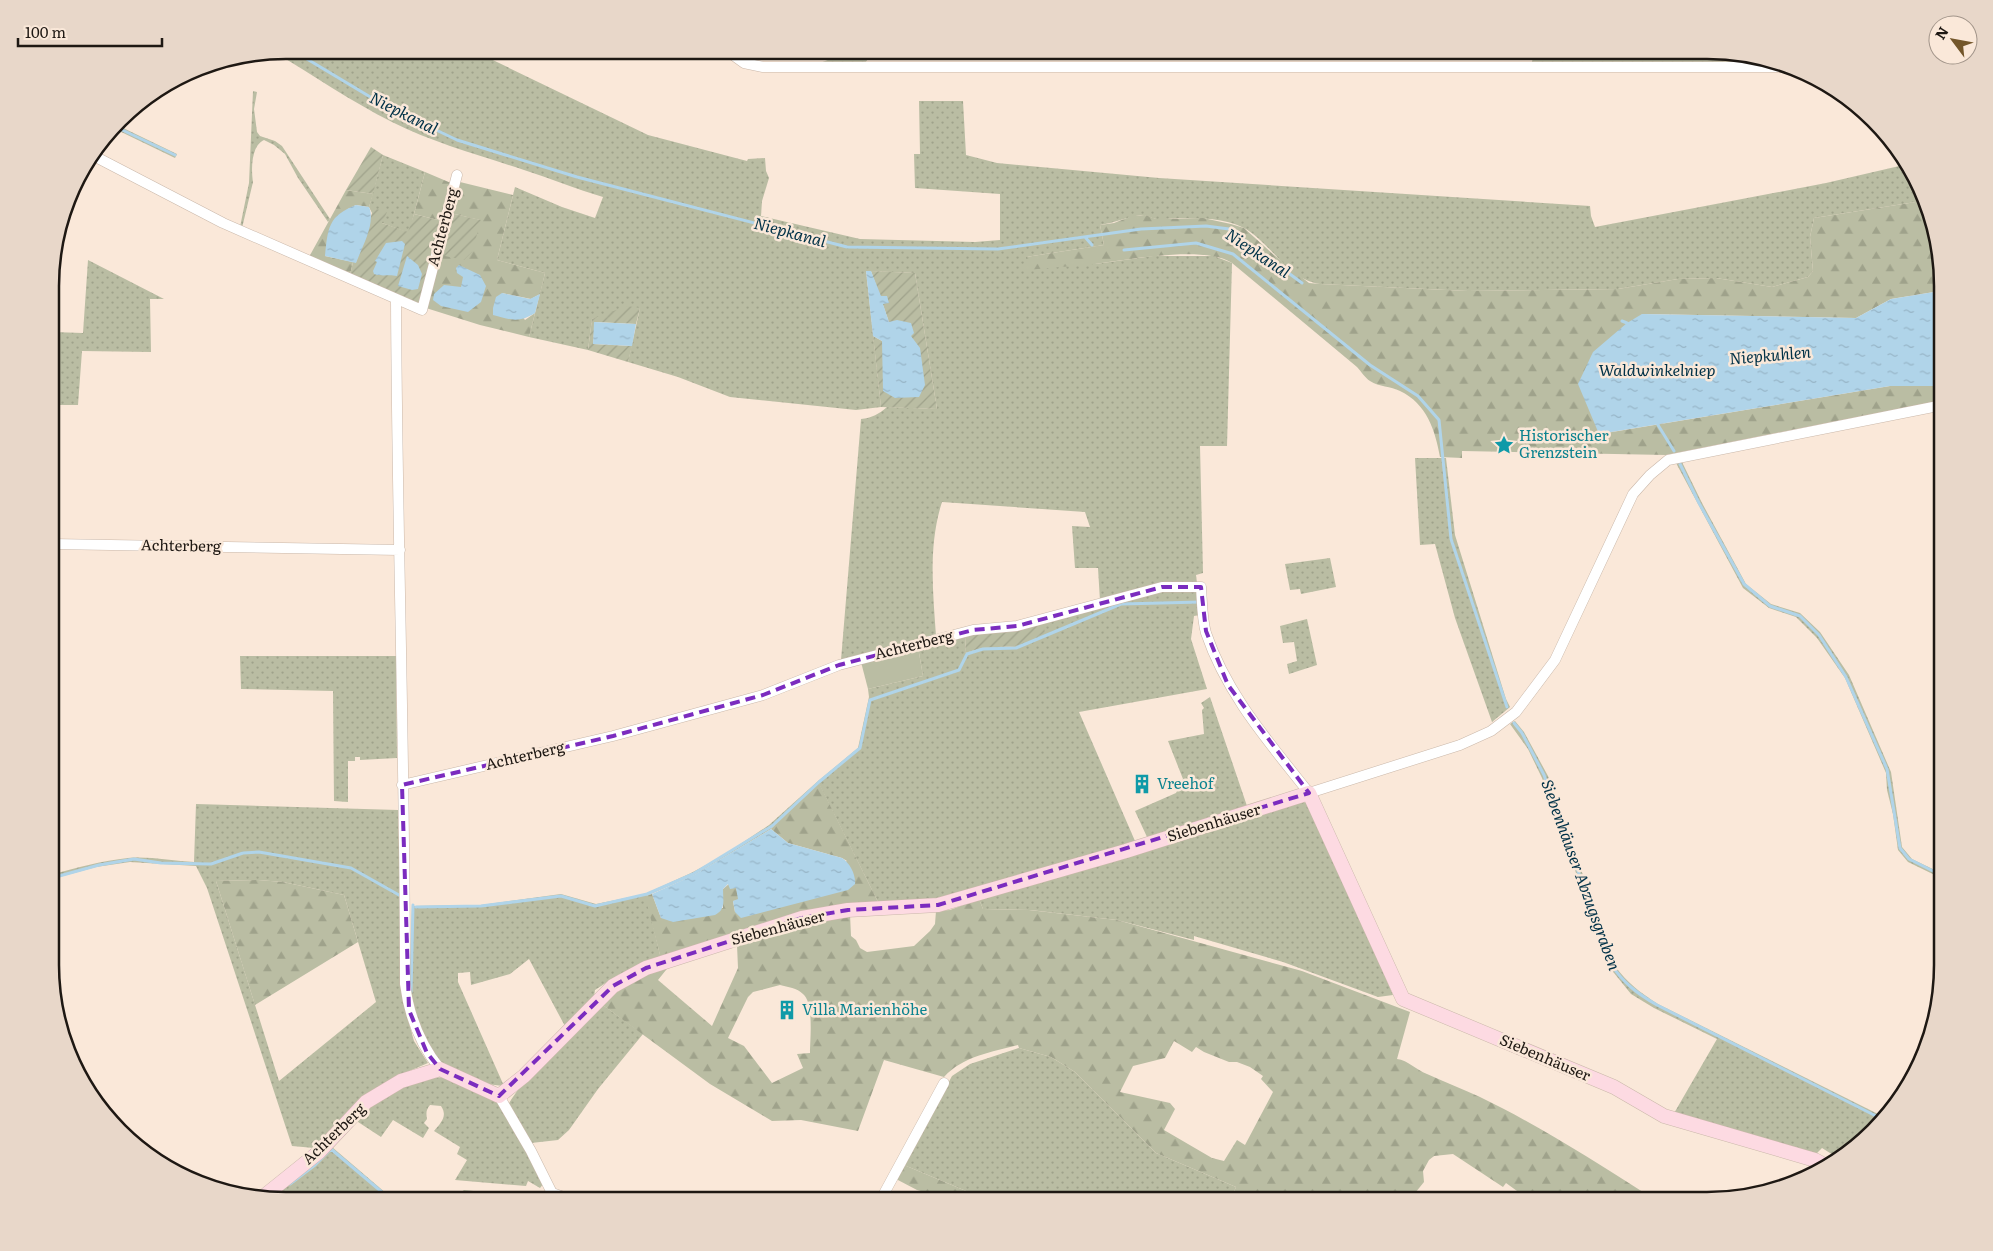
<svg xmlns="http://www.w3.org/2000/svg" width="1993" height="1251" font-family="Literata,serif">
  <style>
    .grass { fill: url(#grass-dots); fill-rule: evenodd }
    .forest { fill: url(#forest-firs); fill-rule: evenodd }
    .garden { fill: url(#garden-furrows) }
    .pitch { fill: #babda3 }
    .water { fill: url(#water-ripples) }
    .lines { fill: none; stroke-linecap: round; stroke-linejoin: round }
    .stream { stroke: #b0d4e9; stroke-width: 3 }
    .street-casing { stroke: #cab8aa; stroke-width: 11 }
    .secondary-casing { stroke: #cab8aa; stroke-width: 15 }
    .street { stroke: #fff; stroke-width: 10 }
    .secondary { stroke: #fddae2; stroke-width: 14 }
    .marked { fill: none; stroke: #7b2cbf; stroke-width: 4; stroke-dasharray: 10 6; stroke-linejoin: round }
    .labels { text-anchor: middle; stroke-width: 5; stroke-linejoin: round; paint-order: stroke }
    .street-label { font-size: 15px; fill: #1e1813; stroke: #fae8d9 }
    .culture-label { font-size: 15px; fill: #0d838f; stroke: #fae8d9; text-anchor: start }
    .water-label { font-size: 16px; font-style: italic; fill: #003147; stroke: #fae8d9 }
    .rim { fill: none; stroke: #1e1813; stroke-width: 2.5 }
  </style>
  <defs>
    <pattern id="grass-dots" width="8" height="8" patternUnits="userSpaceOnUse" patternTransform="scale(1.25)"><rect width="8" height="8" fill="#babda3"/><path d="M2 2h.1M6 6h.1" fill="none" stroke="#9fa28b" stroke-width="1.8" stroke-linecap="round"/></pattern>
    <pattern id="forest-firs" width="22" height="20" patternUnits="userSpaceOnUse" patternTransform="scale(1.25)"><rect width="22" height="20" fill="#babda3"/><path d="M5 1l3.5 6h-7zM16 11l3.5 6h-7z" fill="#9fa28b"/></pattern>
    <pattern id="garden-furrows" width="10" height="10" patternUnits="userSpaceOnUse" patternTransform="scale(1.25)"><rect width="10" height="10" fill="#babda3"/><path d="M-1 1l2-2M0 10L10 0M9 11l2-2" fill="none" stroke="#9fa28b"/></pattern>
    <pattern id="water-ripples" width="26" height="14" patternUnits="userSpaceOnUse" patternTransform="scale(1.25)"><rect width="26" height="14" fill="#b0d4e9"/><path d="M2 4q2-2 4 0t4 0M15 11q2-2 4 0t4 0" fill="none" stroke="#97b5c7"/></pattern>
  </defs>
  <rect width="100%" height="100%" fill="#fae8d9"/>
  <path class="grass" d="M285,50H472L648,135L747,161L748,159L765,158L766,171L769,178L762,201L761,216L860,239L975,242L1000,240V194L915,188L914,154H920L919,101H963L966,155L997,163L1159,178L1590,206L1591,216L1595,227L1826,183L1908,164L1911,167L1922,201L1814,218L1810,237L1813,271L1808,277L1772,287L1716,278L1678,279L1618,289L1468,291L1320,284C1288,280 1270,242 1244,228C1225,218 1200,218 1179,218C1172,218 1163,220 1156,219C1151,218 1147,215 1141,215C1127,217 1114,223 1100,225L1104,245L1026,257L1095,264L1153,256H1214L1232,263L1227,446H1200L1203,573L1196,575L1197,583L1100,601L1098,568H1075L1072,526L1090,527L1085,512L942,502C928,545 933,592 936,636L841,660L861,419C872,418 879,414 887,407L937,409L915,273L866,271L881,407L856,410L730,397L678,377L628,362L640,308L592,319L588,350L529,337L545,273L497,260L515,187L562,207L595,218L603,197C575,189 550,178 524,170C479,155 434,143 392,122C352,102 313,75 274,52Z
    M853,50H875L865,63H820Z
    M1534,50H1708L1778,62H1532Z
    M253,91L257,92L254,109L257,132L260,136L275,141L282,146L330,219L328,222L298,178L285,154L274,145L264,140C251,146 251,169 253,182L242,228L240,227L249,183Z
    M117,125L177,154L175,158L115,129Z
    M383,155L425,172L409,233L382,223L369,207Z
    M88,260L164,299H150L151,352L82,351L78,405H52V332L83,333Z
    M1415,458H1446L1455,535L1506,699L1510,707L1492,722L1455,618L1435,544L1420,545Z
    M1682,462L1702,503L1746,584L1771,604L1800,613L1820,632L1849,675L1891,772L1902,847L1912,859L1943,874V879L1908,862L1898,850L1893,814L1887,790L1886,773L1845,678L1817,638L1796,617L1769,608L1743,588L1676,463Z
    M1330,558L1336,587L1301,594L1300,589L1290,590L1285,564Z
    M1170,588L1199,591L1200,615L1194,616L1191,639L1207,689L1079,712L1135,841L948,899L879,904L819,784L771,829L694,875L646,896L661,959L618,975L595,990L593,1004L566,1028L529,959L510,974L471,985L470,972L458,973V982L504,1086L486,1084L442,1064L423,1036L410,994L412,906L481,905L561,894L596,904L645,894L691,873L721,857L769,825L818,781L858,748L869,697L868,689L923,676L918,647L966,636L965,653L982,648L1016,646L1043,622Z
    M1307,619L1317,665L1289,674L1287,664L1297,661L1294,642L1283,643L1280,626Z
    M240,656H396L397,758L360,760V757H355V761H348V802L334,801L333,691L241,689Z
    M1210,697L1247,806L1147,837L1135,811L1176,793L1183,779L1168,741L1204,734L1202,710L1204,708L1201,703Z
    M1515,721L1524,732L1548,776L1615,966C1627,983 1641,993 1658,1004L1882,1116L1838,1158L1822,1148L1815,1155L1673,1115L1717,1039L1654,1008L1631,994L1610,968L1542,778L1528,749L1510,724Z
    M1301,801L1312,805L1393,995L1378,997L1283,962L1194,936V940L1117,920L1030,910L983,909L979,899Z
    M196,804L398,810L403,1002L414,1041L428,1063L393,1078L377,1088L314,1148L292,1146L207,888L196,866L130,862L96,867L52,879V875C76,867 103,861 128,858C148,856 174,861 194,862ZM258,880L283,882L344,895L376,1002L279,1081L216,881Z
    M600,1003L643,1034L598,1089L569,1130L558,1140L531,1143L508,1105C530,1068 570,1033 600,1003Z
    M1019,1048L1051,1057L1075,1072L1156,1153L1236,1187L1230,1201H990L904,1165L952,1076L970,1064Z
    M446,1077L495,1100L499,1104L544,1183L540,1188L528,1181L526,1186L455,1180L467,1160L457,1154L460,1147L434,1131C441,1123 448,1116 441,1106L430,1105C426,1110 426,1113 427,1119L424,1123L429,1128L423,1138L393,1120L381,1137L355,1120C387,1093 403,1079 446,1077Z
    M332,1147L387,1194L384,1197L388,1201H285L271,1196Z
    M464,1190L493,1193L490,1201H453L457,1195Z"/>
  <path class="forest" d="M425,172L451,183L442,221L414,214Z
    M460,182L513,195L497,260L545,273L540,294L531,299L502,293L525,320L535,313L529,337L480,325L426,308L440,255L480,220L450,213Z
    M346,190L373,194L369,207L356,205L348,209L325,256L353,262L350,275L309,257Z
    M1922,201L1943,270V294L1934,292L1891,299L1856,318L1642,314L1600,434L1890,386H1943V400L1666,455L1462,451V458L1440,457C1435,430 1427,404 1400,391C1391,386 1379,387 1370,381C1365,378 1361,371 1357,367L1232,263C1204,245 1129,260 1095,264C1072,266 1049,268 1026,270V257L1104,245L1100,225L1114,223L1132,216L1145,215L1156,219L1203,218L1231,224L1244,228L1274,255L1309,283L1320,284L1468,291L1618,289L1678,279L1716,278L1772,287L1808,277L1813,271L1810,237L1814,218Z
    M819,783L879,904L661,959L645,896L652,894L661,918L723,908V889L729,884L736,887L739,900L733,901L735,912L847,861L842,858L788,843L771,829Z
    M258,880L283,882L344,895L358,942L255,1005L216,881Z
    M979,899L983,909L1029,910L1117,920L1302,971L1410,1012L1397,1059C1408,1060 1416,1070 1427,1074C1444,1082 1463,1089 1480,1097C1536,1124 1593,1160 1646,1194L1652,1201H1531L1506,1183L1503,1187L1453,1154L1434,1156L1429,1160L1423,1171L1424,1182L1411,1198L1413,1201H1230L1236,1187L1156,1153L1075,1072L1051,1057L1019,1048L1018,1045C992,1052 963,1056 944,1077L884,1060L858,1131L801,1120L772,1121L710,1084L600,1003L644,975L670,965L658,980L712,1026L738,968L737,945L801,923L850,914L851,936L856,940L860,948L867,952L914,946L930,931L935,924L936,911L950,910ZM780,985C788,987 797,988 803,994C814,1003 810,1039 810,1053L797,1054L803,1068L772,1083L744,1046L728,1038L748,997L753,992ZM1174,1041L1192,1052L1196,1047L1204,1052L1229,1062H1237L1250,1067L1263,1076L1261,1079L1273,1092L1245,1145L1237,1140L1224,1161L1212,1158L1164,1130L1175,1109L1170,1103L1120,1092L1133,1066L1165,1058Z
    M904,1165L990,1201H943L932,1194L917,1190L896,1179Z"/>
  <path class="garden" d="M371,147L383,155L373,194L346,190Z
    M369,207L387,212L382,223L408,232L414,214L442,221L422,301L415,304L350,275L353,262H356L372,213Z
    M450,213L481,220L472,252L464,260L440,255Z
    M871,271L915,273L937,409L881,407L873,336L882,341L889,322Z
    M627,306L640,308L636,324L595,322L593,344L632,346L628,362L588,350L592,319Z
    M1043,622L1045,633L1016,646L982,648L965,653L966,636L1016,629Z"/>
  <path class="pitch" d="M918,647L923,676L868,689L861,662Z"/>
  <path class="water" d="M356,205L369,207C376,223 362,247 356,263L325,256C328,228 328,216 356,205Z
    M402,241L405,244L397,276C388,274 383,277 374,274L373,271L377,262L375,261L386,243Z
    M407,256L418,265L422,274L418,289L412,290L398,286Z
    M459,265L480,275L486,286L481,302L468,312L441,306L433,300L434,294L444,285L461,287L463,277L457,273L456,268Z
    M866,271H871L881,296H887L889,303L883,304L889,322L897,320L911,323L914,333L911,336L920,348L925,385L919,397L895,398L883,391L882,341L873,336Z
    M1934,292L1943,294V386H1890L1599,434L1578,384L1593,352L1627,323L1642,314L1856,318L1891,299Z
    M502,293L530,299L540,294L535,313C519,323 511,320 493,315V308L496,297Z
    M594,322L636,324L632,346L593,344Z
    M771,829L788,843L842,858C850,863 856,875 855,884L848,890L741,918L735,912L733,901L738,899L736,888L730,889L728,884L723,889C723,900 726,910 715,915L673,922L661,918L652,894L694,875Z"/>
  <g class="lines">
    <path class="stream" d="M292,50L382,104L457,140L577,177L847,247L998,249L1141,229L1206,226L1229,229L1302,283
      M116,127L175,155
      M1085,237L1092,245
      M1124,250L1196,243L1233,254L1370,365L1418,396L1439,420L1451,539L1507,707
      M1622,321L1627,323L1630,326
      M1658,421V425L1674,451
      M1680,464L1699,503L1744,584L1770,606L1800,616L1819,635L1846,677L1887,769L1900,848L1909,859L1943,876
      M1514,723L1522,733L1544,775L1611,964C1623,983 1638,994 1657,1005L1880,1118
      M52,878L99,865L134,859L161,863L211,864L243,853L259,852L351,868L399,895
      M416,907L481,906L561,896L595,906L647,894L693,874L772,826L819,782L860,748L870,700L959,670L967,654L983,649L1016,648L1121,604L1201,602
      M411,992L413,905
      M290,1184L315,1165L331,1149L383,1193"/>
    <defs>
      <path id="street" d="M726,50L744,63L763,67H1792
        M94,156L223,223L422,310L457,175
        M396,299C397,527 405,755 405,984C409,1016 419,1043 440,1069
        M52,544L400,550
        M402,785L613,736L763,695L839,665L973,630L1017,626L1162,587H1201C1202,602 1202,619 1206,633C1227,695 1269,742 1309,793L1460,745L1491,731L1516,712L1555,660L1633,494L1650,475L1668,460L1943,405
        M499,1096L531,1151L552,1193L554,1201
        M552,1193L575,1201
        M880,1201L944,1083"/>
      <path id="secondary" d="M263,1197L319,1152L366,1102L401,1081L440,1069L499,1096L524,1076L613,986L646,968L802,918L848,910L938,905L1126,851L1309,793L1403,999L1614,1087L1664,1116L1815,1160L1828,1167"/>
    </defs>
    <use href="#street" class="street-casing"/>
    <use href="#secondary" class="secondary-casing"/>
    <use href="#street" class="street"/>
    <use href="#secondary" class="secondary"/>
  </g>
  <path class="marked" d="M1162,587H1201L1206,631L1228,685L1309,793L938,905L848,910L802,918L646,968L613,986L499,1096L440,1069L427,1053L409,1010L402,785L613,736L763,695L839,665L973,630L1017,626Z"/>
  <defs>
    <symbol id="sight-bare" viewBox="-9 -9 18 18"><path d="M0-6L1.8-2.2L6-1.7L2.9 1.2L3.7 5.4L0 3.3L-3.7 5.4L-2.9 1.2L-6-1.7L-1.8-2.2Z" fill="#0f9aa8" stroke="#fae8d9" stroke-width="2.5" paint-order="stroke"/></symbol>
    <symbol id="building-bare" viewBox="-9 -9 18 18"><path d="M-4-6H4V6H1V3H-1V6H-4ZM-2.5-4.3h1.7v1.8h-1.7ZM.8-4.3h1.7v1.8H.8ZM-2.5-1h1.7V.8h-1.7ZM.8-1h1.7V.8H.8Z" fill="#0f9aa8" stroke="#fae8d9" stroke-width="2.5" paint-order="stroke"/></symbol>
  </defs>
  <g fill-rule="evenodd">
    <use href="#sight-bare" x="1490" y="431" width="28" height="28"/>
    <use href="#building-bare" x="1128" y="770" width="28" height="28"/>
    <use href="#building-bare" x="773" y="996" width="28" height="28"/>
  </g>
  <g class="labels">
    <g class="street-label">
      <text transform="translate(443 227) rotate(-75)" y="5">Achterberg</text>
      <text transform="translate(181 546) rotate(1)" y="5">Achterberg</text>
      <text transform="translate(914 645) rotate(-14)" y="5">Achterberg</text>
      <text transform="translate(525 756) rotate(-13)" y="5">Achterberg</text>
      <text transform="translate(1214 823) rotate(-17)" y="5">Siebenhäuser</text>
      <text transform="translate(778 928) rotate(-15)" y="5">Siebenhäuser</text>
      <text transform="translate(1545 1058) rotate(23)" y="5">Siebenhäuser</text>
      <text transform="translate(334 1134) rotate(-44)" y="5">Achterberg</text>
    </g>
    <g class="culture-label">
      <text x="1519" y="441">Historischer<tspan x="1519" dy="17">Grenzstein</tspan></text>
      <text x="1157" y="789">Vreehof</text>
      <text x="802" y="1015">Villa Marienhöhe</text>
    </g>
    <g class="water-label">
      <text transform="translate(404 113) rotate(27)" y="6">Niepkanal</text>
      <text transform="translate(790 232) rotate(15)" y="6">Niepkanal</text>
      <text transform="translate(1258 253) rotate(34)" y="6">Niepkanal</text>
      <text transform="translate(1770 355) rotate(-5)" y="6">Niepkuhlen</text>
      <text x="1657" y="376">Waldwinkelniep</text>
      <text transform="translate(1581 875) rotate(70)" y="6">Siebenhäuser Abzugsgraben</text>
    </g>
  </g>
  <path d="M0 0H1993V1251H0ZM286 59H1707A227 227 0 0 1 1934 286V965A227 227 0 0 1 1707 1192H286A227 227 0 0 1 59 965V286A227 227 0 0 1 286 59Z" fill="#e8d7c9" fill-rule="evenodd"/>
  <path class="rim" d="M286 59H1707A227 227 0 0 1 1934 286V965A227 227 0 0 1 1707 1192H286A227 227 0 0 1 59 965V286A227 227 0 0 1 286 59Z"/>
  <g transform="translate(1953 40) rotate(302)"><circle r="24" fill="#fae8d9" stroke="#a2958a"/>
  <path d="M0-4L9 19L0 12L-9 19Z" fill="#73562a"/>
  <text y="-8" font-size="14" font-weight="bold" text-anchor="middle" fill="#1e1813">N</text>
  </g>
  <path d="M18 38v8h144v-8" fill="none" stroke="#1e1813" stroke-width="2.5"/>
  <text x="25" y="38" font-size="15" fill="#1e1813" stroke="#fae8d9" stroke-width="4" paint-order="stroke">100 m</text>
</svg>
